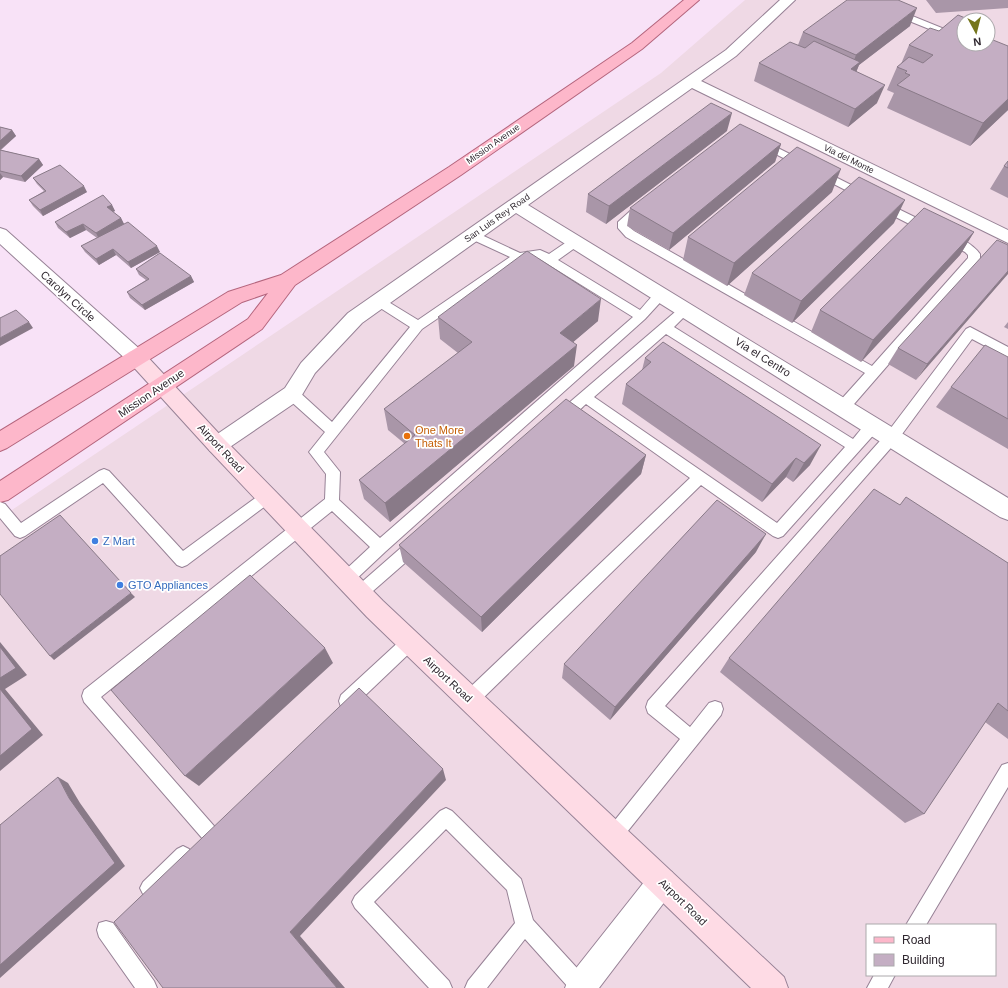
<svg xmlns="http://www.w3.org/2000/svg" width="1008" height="988" font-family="Arial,sans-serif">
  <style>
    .commercial { fill: #efd9e5; fill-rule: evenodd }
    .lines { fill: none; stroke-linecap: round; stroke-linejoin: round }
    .lane-casing { stroke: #978296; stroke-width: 2 }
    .street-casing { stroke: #978296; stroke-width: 2 }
    .secondary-casing { stroke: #978296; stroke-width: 2 }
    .primary-casing { stroke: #b4657d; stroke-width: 2 }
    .lane { fill: #fff; fill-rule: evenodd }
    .street { fill: #fff; fill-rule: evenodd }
    .secondary { fill: #fedbe5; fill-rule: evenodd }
    .primary { fill: #fdb7ca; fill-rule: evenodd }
    .wall { fill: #a996a8 }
    .shaded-wall { fill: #897a88 }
    .building { fill: #c4aec3; stroke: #897a88 }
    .food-dot { fill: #e8710a; stroke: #fff; stroke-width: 1.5 }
    .shop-dot { fill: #3f7fe0; stroke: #fff; stroke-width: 1.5 }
    .labels { text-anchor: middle; stroke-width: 3.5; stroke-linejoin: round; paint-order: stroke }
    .far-street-label { font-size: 9px; fill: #2f272f; stroke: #fff }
    .street-label { font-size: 11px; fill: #2f272f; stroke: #fff }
    .food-label { font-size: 11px; fill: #c56008; stroke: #fff; text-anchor: start }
    .shop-label { font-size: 11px; fill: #366cbe; stroke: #fff; text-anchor: start }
  </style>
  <rect width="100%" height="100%" fill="#f8e2f7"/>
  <path class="commercial" d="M745,0H1008V988H0V518L661,73ZM964,20H988V44H964ZM867,925H995V975H867Z"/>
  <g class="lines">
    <defs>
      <path id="lane" d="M861,0H873L964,37V43L862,2Z
        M762,140L867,193L868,195L867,197H859L758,145L757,143Z
        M882,201L933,226L935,229L933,232H925L878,208L877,205L878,202Z
        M642,203L646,204L647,207L646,210L629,224V227L634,231L872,366L968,258V255L965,252L945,242L943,239L945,236C955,233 974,245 980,254V259L848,411L843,412L838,411L836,407L838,403L865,373L626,237L618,228V222L638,204Z
        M473,231L520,253L540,250L549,254L571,239H579L581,242L579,245L558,260L640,310C647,303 655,289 665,292L667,295L645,319L385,552L351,584L346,586L341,584L339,579L341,574L370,547L332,511L101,697L214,826L217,832L214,838L208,841L202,838L84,702L82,696L84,690L325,499L326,474L309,452L325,432L287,398L286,394L287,390L292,389L297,390L332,422L410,327L374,304L372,301L374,298L378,297L382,298L418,320L510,257L469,238L467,235L469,232ZM538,258L633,317L380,538L339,500L340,472L324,452L422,329L522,261Z
        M686,305L690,306L692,309L674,327L853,439C860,431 867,419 878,422L880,426L878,430L783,536L778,538L773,536L701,485L476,705L470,707L464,705L462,699L464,693L690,478L586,404C578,411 567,425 556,422L554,418L556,414L682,306ZM666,334L845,447L777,523L594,397Z
        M970,327L1008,347V358L972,339L897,441L665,706L690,727L709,703L715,701L721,703L723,709L721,715L619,842L613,845L607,842L604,836L607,830L680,739L648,713L646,707L648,701L887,433L966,329Z
        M104,469L109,471L183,551L262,493L267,491L272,493L274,497L272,501L187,565L182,567L177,565L103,483L25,536L20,538L15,536L0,518V502L5,504L21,523L99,471Z
        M416,538L421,539L423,544L421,549L365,598L360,600L355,598L352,593L355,588L411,539Z
        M410,635L416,637L418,642L416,647L353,707L347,709L341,707L339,701L341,695L404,637Z
        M1008,763V787L926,925H906L1002,765Z
        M446,808L452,811L521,879L533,920L588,980L590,988H569L525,939L487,988H465L468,981L515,923L507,890L446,829L374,902L449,981L452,988H429L355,908L352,902L355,896L440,811Z
        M183,846L189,849L192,855L189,861L155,894L149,897L143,894L140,888L143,882L177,849Z
        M106,921L113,923L154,981L157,988H135L99,937L97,930L99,923Z
        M874,975H895L888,988H867Z"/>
      <path id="street" d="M780,0H795L736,56L701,81L1008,230V243L692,88L528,205L1008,498V520L1000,517L516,213L362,323L315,373L299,400L224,451L217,454L210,451L206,445L210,439L285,388L301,363L348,313L726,50Z
        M0,228L6,230L143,352L146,357L143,362L136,364L129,362L0,244Z
        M662,868L672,872L676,882L672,892L599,988H565L569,977L652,872Z"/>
      <path id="secondary" d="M136,350L143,352L224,439L383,601L784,977L788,988H751L367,617L210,451L129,362L126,357L129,352Z"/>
      <path id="primary" d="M684,0H699L642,49L461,175L295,285L262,329L8,500L0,502V481L248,319L268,293L242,302L7,448L0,451V431L228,292L281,275L449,167L632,43Z"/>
    </defs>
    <use href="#lane" class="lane-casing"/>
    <use href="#street" class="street-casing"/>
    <use href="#secondary" class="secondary-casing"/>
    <use href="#primary" class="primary-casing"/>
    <use href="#lane" class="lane"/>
    <use href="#street" class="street"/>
    <use href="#secondary" class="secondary"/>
    <use href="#primary" class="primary"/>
  </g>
  <path class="wall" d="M926,0H1008V8L936,13Z
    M910,26L859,65L856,72L877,103L848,127L754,81L759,63L798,45L803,32Z
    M964,44L1008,46V110L970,146L887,108L894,93L887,90L897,67L901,64L909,45Z
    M0,127L12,130L16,136L1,150L39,159L43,165L25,182L3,177L0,180Z
    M727,131L606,224L586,212L588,194Z
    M781,144L775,162L669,250L627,226L630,208Z
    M1008,161V198L990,189L1004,166Z
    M33,178L87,192L43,216L33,206L29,200L44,191L37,184Z
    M832,192L727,286L683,260L688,237Z
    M112,205L115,211L113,212L121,218L124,224L160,252L131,268L116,255L99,265L85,252L81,246L97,238L86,230L70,238L58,228L55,222Z
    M894,223L792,323L744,295L752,273Z
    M974,232L960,255L861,362L811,332L820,310Z
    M1008,245L916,380L888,364L898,348Z
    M136,269L191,276L194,282L145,310L130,298L127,292L146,280L139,275Z
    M438,317L598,321L573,342L574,366L390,522L364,499L359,480L405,444L388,430L384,409L458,353L440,339Z
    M1008,322V329L1004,327Z
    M1008,357V449L936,407L951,387Z
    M645,358L810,465L793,482L786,477L762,502L622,404L626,384L642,370Z
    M646,455L641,474L482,632L403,562L399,545Z
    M900,505L1008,563V739L985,722L924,814L905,823L720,672L729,658Z
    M756,552L610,720L562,678L564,664Z"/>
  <path class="shaded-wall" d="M917,8L910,26L859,65L853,80L849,73L856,55Z
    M885,85L877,103L848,127L855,109Z
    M1008,99V110L970,146L983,123Z
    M732,113L727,131L606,224L609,206Z
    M12,130L16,136L0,150V141Z
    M781,144L775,162L669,250L673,233Z
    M39,159L43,165L25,182L21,176Z
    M841,169L832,192L727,286L734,263Z
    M0,173L3,177L0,180Z
    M84,186L87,192L43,216L40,210Z
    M905,200L894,223L792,323L801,301Z
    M112,205L115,211L110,213L107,207Z
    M121,218L124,224L99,239L96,233Z
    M83,224L86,230L70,238L66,232Z
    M974,232L960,255L861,362L873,340Z
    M157,246L160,252L131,268L128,262Z
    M113,249L116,255L99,265L96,259Z
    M1008,271V274L916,380L927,364Z
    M191,276L194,282L145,310L142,305Z
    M601,299L598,321L558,355L560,333Z
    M29,322L33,328L0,346V338Z
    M577,345L574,366L390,522L385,503Z
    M821,445L810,465L793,482L804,463Z
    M646,455L641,474L482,632L481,617Z
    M796,458L786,477L762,502L772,484Z
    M766,534L756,552L610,720L615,707Z
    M131,593L135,597L54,660L50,656Z
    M0,642L27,675L5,689L43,735L0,771Z
    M325,648L333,663L199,786L185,776Z
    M443,769L446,780L300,936L345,988H337L290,932Z
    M58,777L68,783L80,803L125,866L0,978V965L69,798Z"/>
  <path class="building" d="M847,0H898L917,8L856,55L803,32Z
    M958,15L970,20H964V44H988V38L1008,46V99L983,123L897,85L910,75L905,73L907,71L897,67L909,57L923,63L933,55L909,45L930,28L939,31Z
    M814,41L860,62L851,69L885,85L855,109L759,63L790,42L805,48Z
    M711,103L732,113L609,206L588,194Z
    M740,124L781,144L673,233L630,208Z
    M0,127L12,130L0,141Z
    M797,147L841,169L734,263L688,237Z
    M0,150L39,159L21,176L0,171Z
    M1008,161V168L1004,166Z
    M60,165L84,186L40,210L29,200L46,191L33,178Z
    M859,177L905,200L801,301L752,273Z
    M103,195L112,205L107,207L121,218L96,233L83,224L66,232L55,222Z
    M924,208L974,232L873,340L820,310Z
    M128,222L157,246L128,262L113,249L96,259L81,246Z
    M997,240L1008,245V271L927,364L898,348Z
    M527,251L601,299L560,333L577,345L385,503L359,480L415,435L384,409L472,342L438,317Z
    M160,253L191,276L142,305L127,292L149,279L136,269Z
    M16,310L29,322L0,338V318Z
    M663,342L821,445L804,463L796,458L772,484L626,384L651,362L645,358Z
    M985,345L1008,357V419L951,387Z
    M566,399L646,455L481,617L399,545Z
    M874,489L900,505L906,497L1008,563V711L998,703L924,814L729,658Z
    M717,500L766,534L615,707L564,664Z
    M60,515L131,593L50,656L0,594V556Z
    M250,575L325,648L185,776L111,690Z
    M0,647L16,668L0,678Z
    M359,688L443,769L290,932L337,988H163L114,922Z
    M0,689L32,729L0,756Z
    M58,777L69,798L115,863L0,965V825Z"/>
  <circle class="food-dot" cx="407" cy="436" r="4"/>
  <g class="shop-dot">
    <circle cx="95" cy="541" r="4"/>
    <circle cx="120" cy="585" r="4"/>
  </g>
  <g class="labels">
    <g class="far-street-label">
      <text transform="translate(493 144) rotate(-35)" y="3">Mission Avenue</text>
      <text transform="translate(849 159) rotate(26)" y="3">Via del Monte</text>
      <text transform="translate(497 218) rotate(-35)" y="3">San Luis Rey Road</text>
    </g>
    <g class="street-label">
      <text transform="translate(68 296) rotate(42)" y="4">Carolyn Circle</text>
      <text transform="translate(763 357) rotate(32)" y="4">Via el Centro</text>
      <text transform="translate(151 393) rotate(-34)" y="4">Mission Avenue</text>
      <text transform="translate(221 448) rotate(47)" y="4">Airport Road</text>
      <text transform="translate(448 679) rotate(43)" y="4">Airport Road</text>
      <text transform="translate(683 902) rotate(44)" y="4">Airport Road</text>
    </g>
    <g class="food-label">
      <text x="415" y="434">One More<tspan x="415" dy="13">Thats It</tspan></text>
    </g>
    <g class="shop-label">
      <text x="103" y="545">Z Mart</text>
      <text x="128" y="589">GTO Appliances</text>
    </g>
  </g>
  <rect x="866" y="924" width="130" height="52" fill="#ffffff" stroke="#aca9ac"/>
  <rect x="874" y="937" width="20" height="6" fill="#fdb7ca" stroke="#aca9ac"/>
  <text x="902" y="944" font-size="12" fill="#2f272f">Road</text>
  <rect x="874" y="954" width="20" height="12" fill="#c4aec3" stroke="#aca9ac"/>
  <text x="902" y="964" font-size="12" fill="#2f272f">Building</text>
  <g transform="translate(976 32) rotate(173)"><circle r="19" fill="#ffffff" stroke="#aca9ac"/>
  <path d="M0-3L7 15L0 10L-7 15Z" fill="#75761d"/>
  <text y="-6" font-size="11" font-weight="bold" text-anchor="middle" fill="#2f272f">N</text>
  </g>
</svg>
